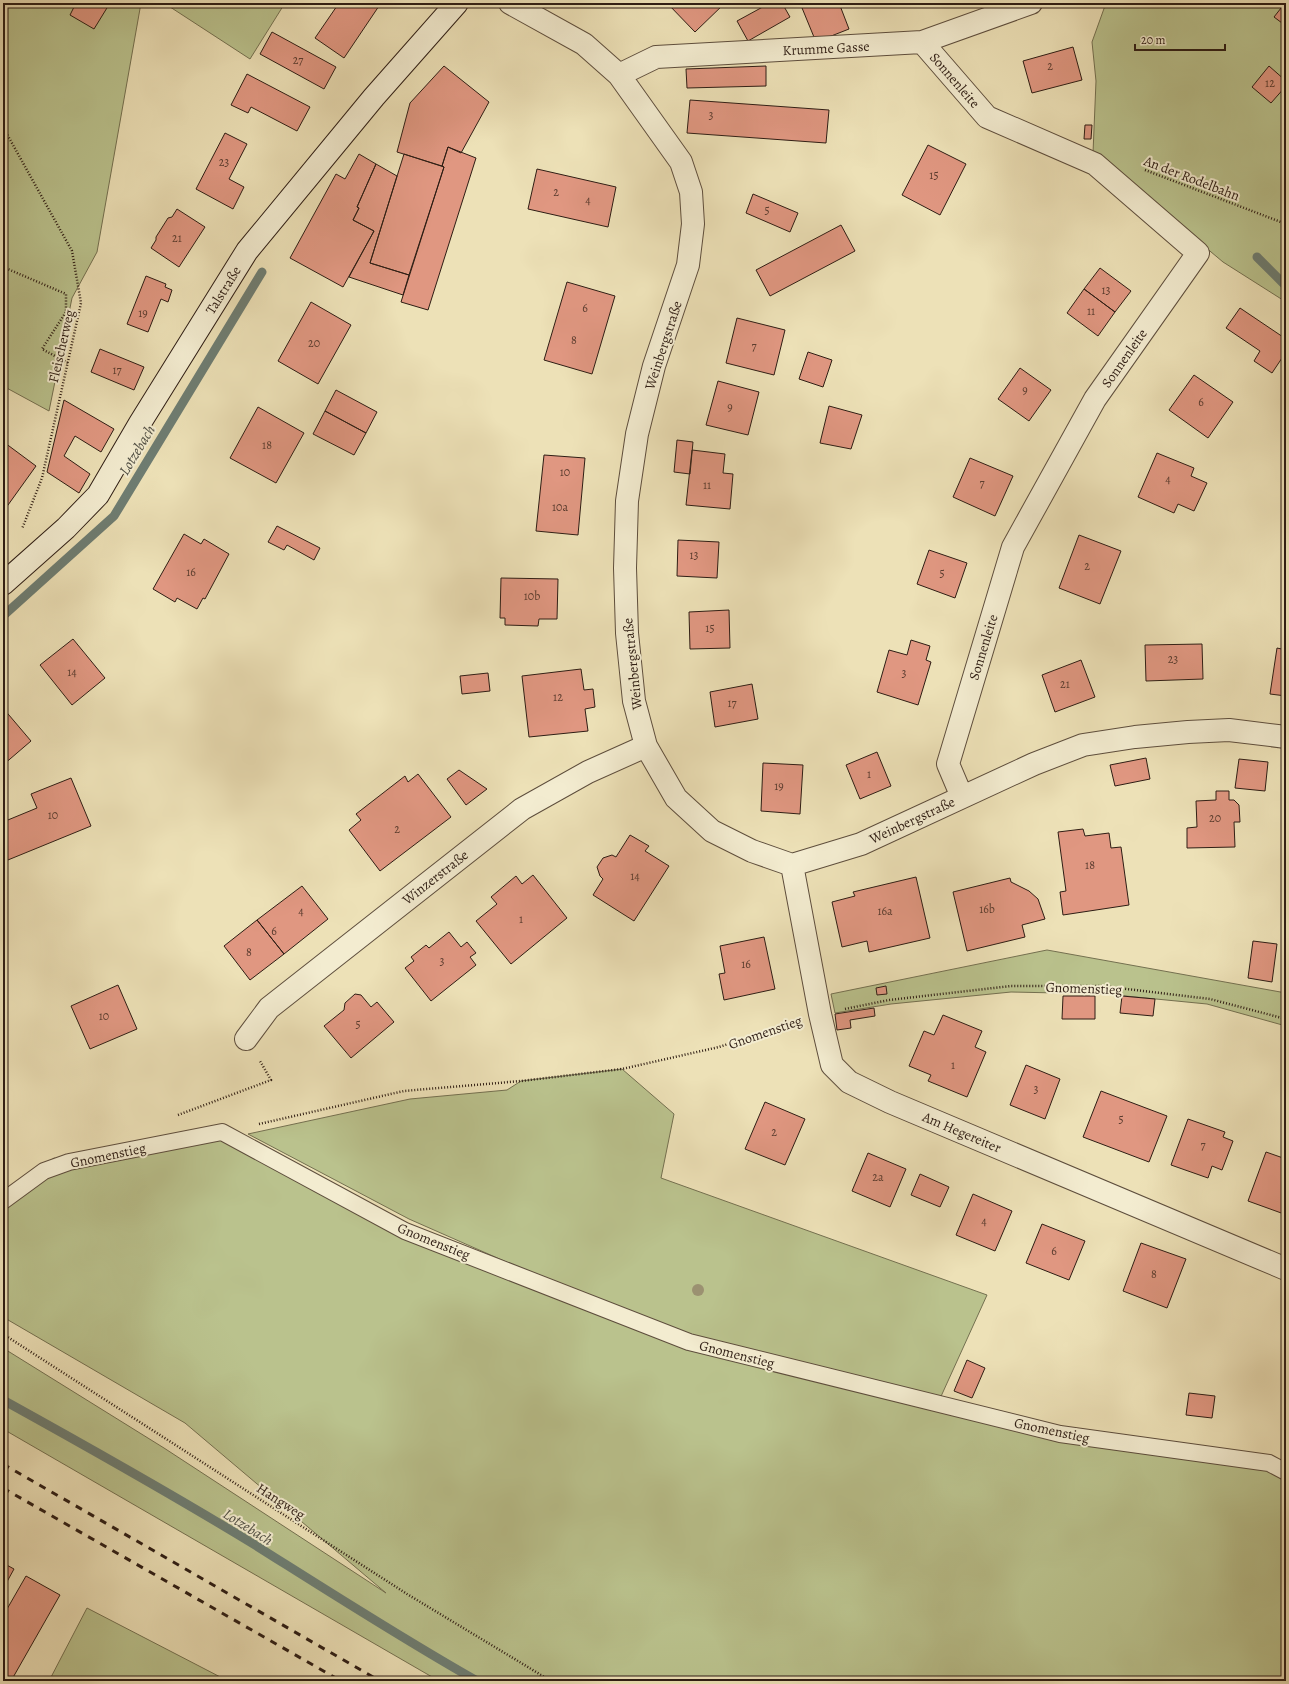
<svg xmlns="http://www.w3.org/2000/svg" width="1289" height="1684" font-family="Alegreya,serif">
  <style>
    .green { fill: #bac28d; stroke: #747050 }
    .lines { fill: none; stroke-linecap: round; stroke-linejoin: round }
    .stream { stroke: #6e7d72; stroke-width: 9 }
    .building { fill: #e09781; stroke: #2e1d14 }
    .lane-casing { stroke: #5e4e3d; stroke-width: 18 }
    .street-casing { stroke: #5e4e3d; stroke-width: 24 }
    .secondary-casing { stroke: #2e1d14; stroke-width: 24 }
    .path { stroke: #2e1d14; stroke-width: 2.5; stroke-dasharray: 1 2; stroke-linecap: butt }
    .lane { stroke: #f3ecd0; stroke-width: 16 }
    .street { stroke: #f3ecd0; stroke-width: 22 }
    .secondary { stroke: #f3ecd0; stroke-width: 22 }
    .rail { stroke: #2e1d14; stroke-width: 3; stroke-dasharray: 7 7; stroke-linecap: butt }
    .tree { fill: #9b9171 }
    .labels { text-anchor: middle; stroke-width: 4; stroke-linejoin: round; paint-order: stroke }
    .number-label { font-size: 12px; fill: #5a3c2f }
    .street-label { font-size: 14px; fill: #2e1d14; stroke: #f3ecd0 }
    .water-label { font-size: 15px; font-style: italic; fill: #4e4d43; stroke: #f3ecd0 }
  </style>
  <rect width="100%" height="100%" fill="#ede1b7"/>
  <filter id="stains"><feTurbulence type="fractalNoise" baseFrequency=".005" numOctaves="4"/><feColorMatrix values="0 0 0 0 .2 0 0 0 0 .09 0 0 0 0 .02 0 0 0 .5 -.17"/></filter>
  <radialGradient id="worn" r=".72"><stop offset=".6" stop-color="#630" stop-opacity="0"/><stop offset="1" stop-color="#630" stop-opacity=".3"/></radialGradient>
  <path class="green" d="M3,3H141L97,252L72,298L49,411L3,386Z
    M164,3H285L250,59Z
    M1106,3H1286V302L1223,262L1093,153L1096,81L1092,42Z
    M1047,950L1286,993V1026L1207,1004L1105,994L1011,992L891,1004L835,1013L831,994Z
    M622,1069L674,1114L661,1178L987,1295L938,1403L1286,1472V1681H439L3,1429V1348L164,1448L386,1593L185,1423L3,1317V1195L54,1158L69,1162L222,1132L405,1231L554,1283L409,1219L248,1134L410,1099L507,1090L521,1081Z
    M87,1608L228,1681H49Z"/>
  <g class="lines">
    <path class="stream" d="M1257,257L1286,286
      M3,616L114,516L262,272
      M3,1400C88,1447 172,1494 255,1545C328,1591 401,1638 477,1681"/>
  </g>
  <path class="building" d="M67,3H110L94,29L70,15L74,7Z
    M339,3H381L344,58L315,38Z
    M667,3H725L695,32Z
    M770,3H782L790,17L748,41L737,21Z
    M800,3H839L849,29L816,42Z
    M1285,3H1286V26L1274,17Z
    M272,32L336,67L324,89L260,54Z
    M1073,47L1082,80L1032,93L1023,61Z
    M444,66L489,102L461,153L448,147L442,166L397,152L410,103Z
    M766,66V86L687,88L686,69Z
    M1269,66L1286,81V86L1271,103L1252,87Z
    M247,74L310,107L297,131L251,107L248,113L231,105Z
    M690,100L829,110L826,143L687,133Z
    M1085,125H1092L1091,139H1084Z
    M225,133L247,144L229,179L244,187L233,209L196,189Z
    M928,145L966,164L940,215L902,195Z
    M448,147L476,158L428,310L401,302L444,167L442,166Z
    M359,154L376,164L357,207L359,208L353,220L374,231L343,287L290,258L336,174L345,179Z
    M404,154L444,167L409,275L370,263Z
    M376,164L397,176L370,263L409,275L403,295L349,277L374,231L353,220L359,208L357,207Z
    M537,169L616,187L608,227L528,209Z
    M753,194L798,213L790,232L746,213Z
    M177,209L205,227L179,267L151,248L156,240V237L168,218L172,217Z
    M841,225L855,251L770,296L756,270Z
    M1100,268L1131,291L1115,312L1084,289Z
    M146,276L166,284L165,287L172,290L168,302L161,299L148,332L127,324Z
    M567,282L615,296L592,374L544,360Z
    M1084,289L1115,312L1098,336L1067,313Z
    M311,302L351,325L318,384L278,361Z
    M1240,308L1286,339V352L1272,373L1254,361L1260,351L1226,328Z
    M737,318L785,330L774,375L726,363Z
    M100,349L144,367L134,390L91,372Z
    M808,352L832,360L823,387L799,379Z
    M1020,368L1051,390L1029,421L998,399Z
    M1194,375L1233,402L1208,438L1169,410Z
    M718,381L759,392L748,435L706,425Z
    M336,390L377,412L366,433L325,411Z
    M64,400L114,429L101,452L75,436L64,456L90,474L79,493L47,472Z
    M829,406L862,415L851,449L820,443Z
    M258,407L304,433L276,483L230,458Z
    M325,411L366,433L354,455L313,434Z
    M677,440L693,442L690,474L674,472Z
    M5,443L36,466L3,512V446Z
    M692,450L725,454L723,473L733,474L730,509L686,505Z
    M1157,453L1194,468L1191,476L1207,483L1194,511L1178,504L1174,513L1138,497Z
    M544,455L585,458L578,535L536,531Z
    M970,458L1013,476L995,516L953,497Z
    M277,526L320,548L314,560L287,545L284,550L268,542Z
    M184,534L201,544L204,539L229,554L205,599L203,598L197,609L177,598L175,602L153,589Z
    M1079,535L1121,551L1100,604L1059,588Z
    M678,540L719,542L717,578L677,576Z
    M929,550L967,563L955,598L917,584Z
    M501,578L558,579L557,619H539L538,626L505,625V618H500Z
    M729,610L730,648L690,649L689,612Z
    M73,639L105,678L72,705L40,665Z
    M911,640L930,646L926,660L931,662L918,705L877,692L889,650L907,655Z
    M1202,644L1203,679L1146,681L1145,645Z
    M1277,648L1286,650V696L1270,694Z
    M1081,660L1095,697L1055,712L1042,675Z
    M581,669L584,690L593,689L595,707L585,709L588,731L529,737L522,676Z
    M488,673L490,691L462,694L460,676Z
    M752,684L758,719L715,727L710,692Z
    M3,708L31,741L3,765Z
    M877,752L891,786L860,799L846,765Z
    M1146,758L1150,779L1115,786L1110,765Z
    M1239,759L1268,762L1265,791L1235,788Z
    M763,763L803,765L800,814L761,811Z
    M459,770L487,789L466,805L447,779Z
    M418,774L451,817L380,871L349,830L361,820L356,814L405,776L408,782Z
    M71,778L91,826L3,862V822L37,808L31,794Z
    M1216,791H1229V800H1234L1239,805L1240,822H1234L1235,847L1187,848V828L1197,827L1196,801L1216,800Z
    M1083,829L1085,836L1109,833L1111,848L1121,847L1129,905L1063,915L1060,892L1066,891L1058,832Z
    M630,835L649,846L645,851L669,866L634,921L593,895L603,879L600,876L597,867L603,858L612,855L616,857Z
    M533,875L567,918L511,964L476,921L497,904L491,897L516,876L522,884Z
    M916,877L930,938L869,952L867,941L842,947L832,902L855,896L853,892Z
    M1010,878L1011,882L1029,891L1038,899L1045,919L1022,925L1025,937L967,951L953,892Z
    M302,886L328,919L284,954L257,920Z
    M257,920L284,954L250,980L224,946Z
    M449,932L461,947L467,942L476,953L470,957L476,965L431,1001L405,968L414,961L411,957L426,945L429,948Z
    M764,937L775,989L724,1000L719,974L725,973L720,946Z
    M1253,941L1277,944L1272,982L1248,978Z
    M118,985L137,1029L90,1049L71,1006Z
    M886,986L887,994L877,995L876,988Z
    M355,994L361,995L371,1007L377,1002L394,1022L351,1058L324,1026L344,1010L345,1003Z
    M1063,996H1095V1019H1062Z
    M1122,996L1155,999L1153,1016L1120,1013Z
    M874,1008L875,1016L850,1020L851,1028L837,1030L835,1014Z
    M943,1015L982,1031L975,1047L986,1052L967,1097L928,1081L931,1075L909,1066L924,1031L934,1035Z
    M1026,1065L1060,1079L1045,1119L1010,1105Z
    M1101,1091L1167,1116L1149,1162L1083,1137Z
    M765,1102L805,1119L785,1165L745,1149Z
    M1188,1119L1225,1132L1223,1137L1233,1141L1222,1170L1212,1166L1208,1178L1171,1165Z
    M1266,1152L1286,1159V1210L1284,1214L1248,1201Z
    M868,1153L906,1169L890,1207L852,1191Z
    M920,1174L949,1187L940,1207L911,1195Z
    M973,1194L1012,1211L995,1251L956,1235Z
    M1042,1224L1085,1241L1069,1280L1026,1263Z
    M1141,1243L1186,1259L1167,1308L1123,1291Z
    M967,1360L985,1368L972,1398L954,1391Z
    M1189,1393L1215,1396L1212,1418L1186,1415Z
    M3,1563L14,1569L3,1589Z
    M26,1576L60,1595L11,1681H3V1616Z"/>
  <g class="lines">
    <defs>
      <path id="lane" d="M3,1201L44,1171L69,1162L222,1132L405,1231L689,1342L1060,1434L1269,1463L1286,1472"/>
      <path id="street" d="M510,3L584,44L619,75L681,162L691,192L693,224L688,265L654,366L637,434L627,501L625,568L627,633L634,701L646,746L676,798L712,831L752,851L792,865L861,844L1034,764L1083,745L1135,737L1188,732L1229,730L1286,737
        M922,42L987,117L1095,164L1198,253L1095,399L1013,547L948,764L962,797
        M619,75L656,57L922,42L1031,3
        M792,865L820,1014L832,1065L849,1082L890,1102L1286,1269
        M246,1039L269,1008L522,809L588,772L646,746"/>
      <path id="secondary" d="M3,584L66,528L98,495L140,423L247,251L374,97L457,3"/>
    </defs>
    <use href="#lane" class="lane-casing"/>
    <use href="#street" class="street-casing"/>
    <use href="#secondary" class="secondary-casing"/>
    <path class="path" d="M3,127L72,251L81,303L42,478L22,529
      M1145,170L1286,224
      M3,267L66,294V312L42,349L68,363
      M845,1009L889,1000L1011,986H1102L1210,999L1286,1019
      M178,1115L271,1080L260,1061
      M259,1124L404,1091L521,1081L622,1069L719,1047L794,1022
      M3,1334L407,1594L551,1681"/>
    <use href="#lane" class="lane"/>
    <use href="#street" class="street"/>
    <use href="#secondary" class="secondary"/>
    <path class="rail" d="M3,1464L380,1681
      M3,1488L341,1681"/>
  </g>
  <circle class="tree" cx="698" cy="1290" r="6"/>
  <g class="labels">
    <g class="number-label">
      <text x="298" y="64">27</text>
      <text x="1050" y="70">2</text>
      <text x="1270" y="87">12</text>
      <text x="711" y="119">3</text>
      <text x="224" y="166">23</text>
      <text x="934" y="179">15</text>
      <text x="556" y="196">2</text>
      <text x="588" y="204">4</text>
      <text x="767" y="214">5</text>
      <text x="177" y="242">21</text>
      <text x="1106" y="294">13</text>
      <text x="585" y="312">6</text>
      <text x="1091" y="315">11</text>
      <text x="143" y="317">19</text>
      <text x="574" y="344">8</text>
      <text x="314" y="347">20</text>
      <text x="754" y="350">7</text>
      <text x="117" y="374">17</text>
      <text x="1025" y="394">9</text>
      <text x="1201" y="406">6</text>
      <text x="730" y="411">9</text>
      <text x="267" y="449">18</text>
      <text x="565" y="476">10</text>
      <text x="1168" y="483">4</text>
      <text x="982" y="487">7</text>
      <text x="707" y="489">11</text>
      <text x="560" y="511">10a</text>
      <text x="694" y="559">13</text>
      <text x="1087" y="570">2</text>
      <text x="191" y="576">16</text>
      <text x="942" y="577">5</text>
      <text x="532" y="600">10b</text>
      <text x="710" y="632">15</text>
      <text x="1173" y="663">23</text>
      <text x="72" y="676">14</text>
      <text x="904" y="677">3</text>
      <text x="1065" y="688">21</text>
      <text x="558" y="701">12</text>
      <text x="732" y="707">17</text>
      <text x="869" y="778">1</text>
      <text x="779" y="790">19</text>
      <text x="53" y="819">10</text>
      <text x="1215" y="822">20</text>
      <text x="397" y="833">2</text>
      <text x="1090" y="869">18</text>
      <text x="635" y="880">14</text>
      <text x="987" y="913">16b</text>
      <text x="301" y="915">4</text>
      <text x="885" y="915">16a</text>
      <text x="521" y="923">1</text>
      <text x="274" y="935">6</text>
      <text x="249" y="956">8</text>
      <text x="442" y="965">3</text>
      <text x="746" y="968">16</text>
      <text x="104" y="1020">10</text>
      <text x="358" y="1028">5</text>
      <text x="953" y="1069">1</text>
      <text x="1036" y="1093">3</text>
      <text x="1121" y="1123">5</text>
      <text x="774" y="1136">2</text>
      <text x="1203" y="1149">7</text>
      <text x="878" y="1181">2a</text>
      <text x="984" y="1225">4</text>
      <text x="1054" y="1255">6</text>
      <text x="1154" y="1278">8</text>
    </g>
    <g class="street-label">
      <text transform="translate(826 48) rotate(-3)" y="5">Krumme Gasse</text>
      <text transform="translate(955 80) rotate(49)" y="5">Sonnenleite</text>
      <text transform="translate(1192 178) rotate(21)" y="5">An der Rodelbahn</text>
      <text transform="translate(223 290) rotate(-58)" y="5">Talstraße</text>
      <text transform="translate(663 345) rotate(-72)" y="5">Weinbergstraße</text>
      <text transform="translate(61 346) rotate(-77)" y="5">Fleischerweg</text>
      <text transform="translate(1124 358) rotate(-55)" y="5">Sonnenleite</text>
      <text transform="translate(983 647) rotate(-73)" y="5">Sonnenleite</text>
      <text transform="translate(632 664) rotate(-96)" y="5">Weinbergstraße</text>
      <text transform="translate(912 820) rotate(-25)" y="5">Weinbergstraße</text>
      <text transform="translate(435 877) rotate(-38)" y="5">Winzerstraße</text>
      <text transform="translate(1084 988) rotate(2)" y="5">Gnomenstieg</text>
      <text transform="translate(765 1032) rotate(-19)" y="5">Gnomenstieg</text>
      <text transform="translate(962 1132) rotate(23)" y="5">Am Hegereiter</text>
      <text transform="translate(108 1155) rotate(-12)" y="5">Gnomenstieg</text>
      <text transform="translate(434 1241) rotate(22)" y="5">Gnomenstieg</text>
      <text transform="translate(737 1354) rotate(14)" y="5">Gnomenstieg</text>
      <text transform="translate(1052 1430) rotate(12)" y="5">Gnomenstieg</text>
      <text transform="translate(281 1501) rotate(33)" y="5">Hangweg</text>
    </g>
    <g class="water-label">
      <text transform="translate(137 450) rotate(-59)" y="5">Lotzebach</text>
      <text transform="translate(248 1527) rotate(32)" y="5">Lotzebach</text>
    </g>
  </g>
  <rect width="1289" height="1684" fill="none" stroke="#ede1b7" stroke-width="16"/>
  <rect x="4" y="4" width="1281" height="1676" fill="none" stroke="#2e1d14" stroke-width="2"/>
  <rect x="8" y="8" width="1273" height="1668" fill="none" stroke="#2e1d14"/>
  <path d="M1135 44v6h90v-6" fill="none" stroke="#2e1d14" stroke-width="2"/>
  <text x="1141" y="44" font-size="12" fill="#2e1d14" stroke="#f3ecd0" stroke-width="3" paint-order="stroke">20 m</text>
  <rect width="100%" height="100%" filter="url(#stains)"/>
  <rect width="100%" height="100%" fill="url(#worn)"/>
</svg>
